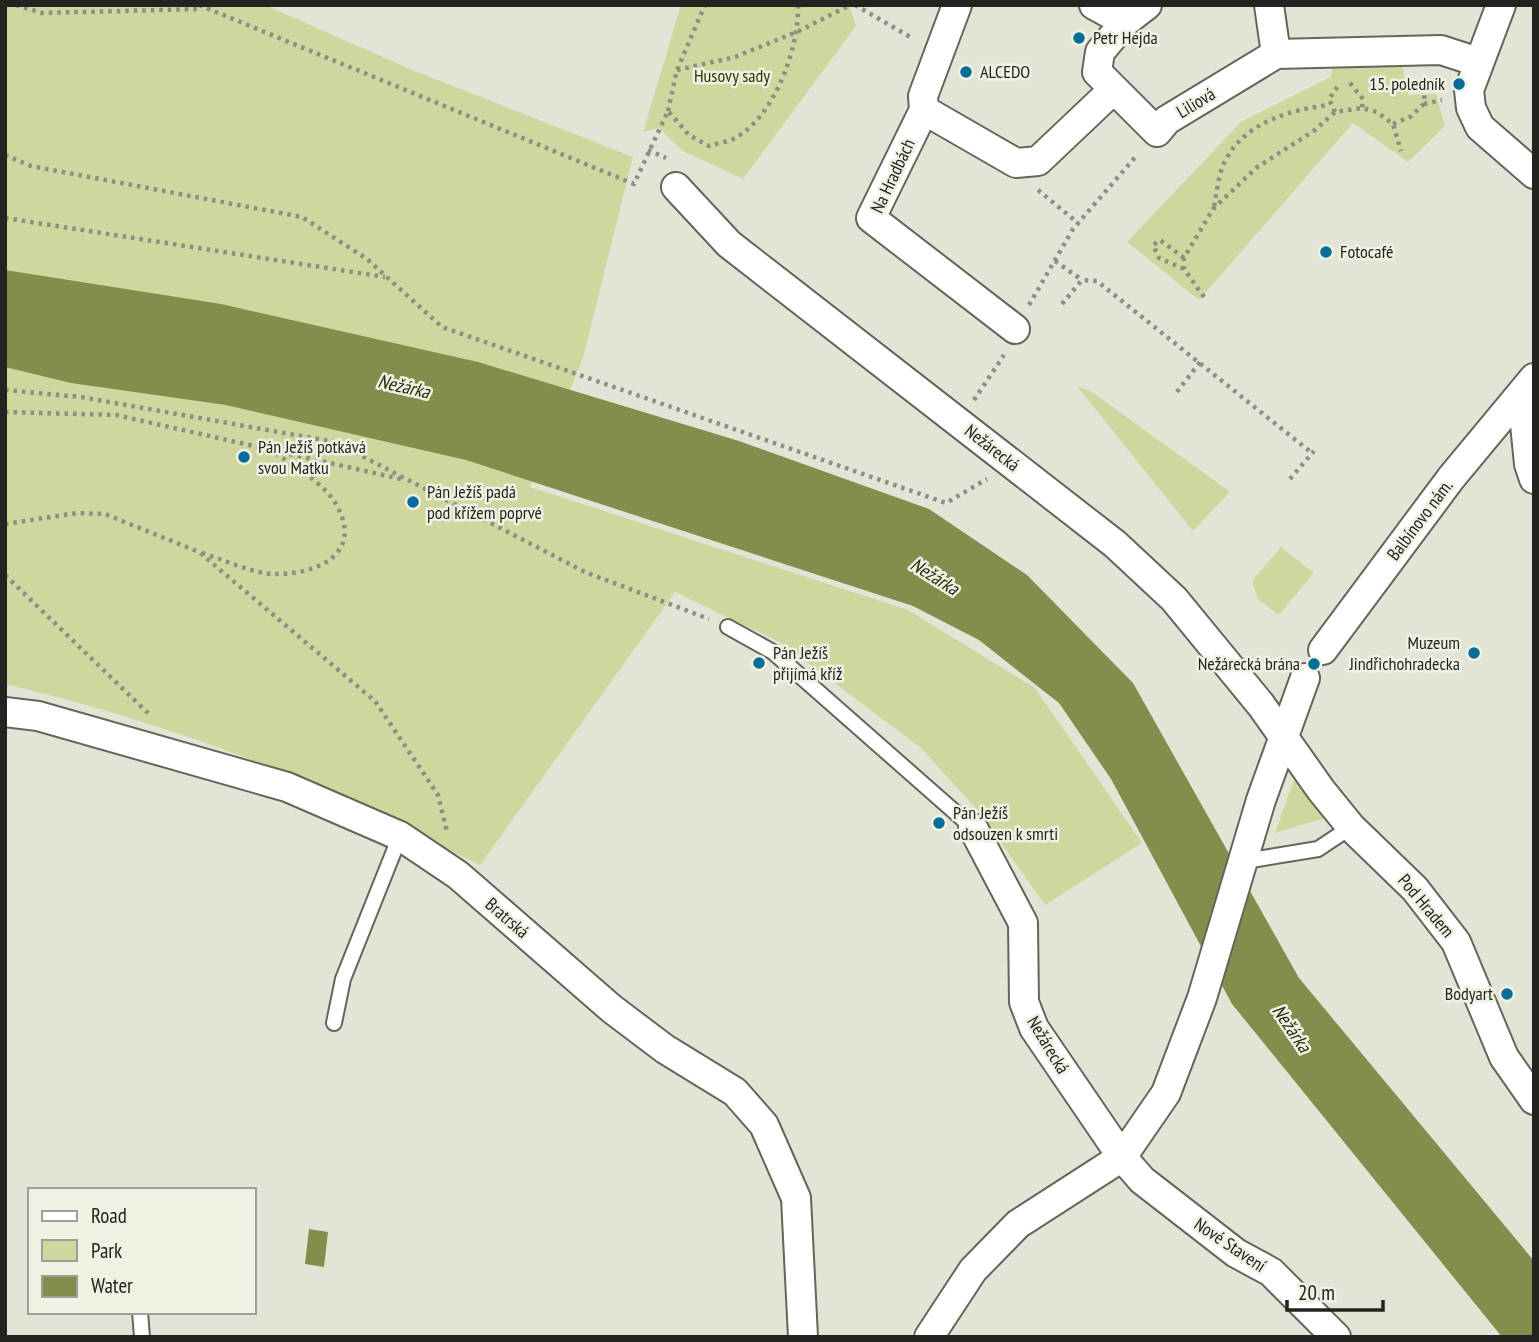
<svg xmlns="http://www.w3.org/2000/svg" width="1539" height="1342" font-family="'PT Sans Narrow',sans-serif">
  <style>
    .green { fill: #cfd79f }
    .water { fill: #848d4c }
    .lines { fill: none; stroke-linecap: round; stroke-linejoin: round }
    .lane-casing { stroke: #646659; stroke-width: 18 }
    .street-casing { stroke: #646659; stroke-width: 32 }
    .path { stroke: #8d8f84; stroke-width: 4.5; stroke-dasharray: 3.5 5; stroke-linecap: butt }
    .lane { stroke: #fff; stroke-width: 14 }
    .street { stroke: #fff; stroke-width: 28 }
    .poi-dot { fill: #066c9a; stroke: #eff2e3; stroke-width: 2.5 }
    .labels { text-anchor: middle; stroke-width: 5; stroke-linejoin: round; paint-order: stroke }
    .poi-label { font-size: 18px; fill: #23241f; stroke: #eff2e3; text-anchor: start }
    .park-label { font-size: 18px; fill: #303500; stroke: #eff2e3 }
    .street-label { font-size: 18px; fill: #23241f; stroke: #eff2e3 }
    .water-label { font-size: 19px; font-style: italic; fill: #292d0f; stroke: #eff2e3 }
  </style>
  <rect width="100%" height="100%" fill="#e2e5d6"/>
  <path class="green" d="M5,5H265L410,69L633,157L583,358L530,487L908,610L1035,688L1142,843L1045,905L980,813L921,748L780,642L675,592L480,865C392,823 305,778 214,746C145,721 76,701 5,684Z
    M681,5H849L856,26L743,179L683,151L659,128L643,132Z
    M1402,62L1408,95L1436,94L1445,126L1408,162L1353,123L1199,300L1127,242L1241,122L1331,77L1332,67Z
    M1077,386L1092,392L1230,492L1193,531Z
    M1281,547L1314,573L1279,615L1258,599L1252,581Z
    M1297,771L1328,817L1275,833Z"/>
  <path class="water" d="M5,270L221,304L478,362L739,441L929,509L1027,575L1133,683L1299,978L1534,1261V1337H1502L1232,1004L1111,779L1059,703L979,640L913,606L466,460L226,405L71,383L5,367Z
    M309,1229L328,1232L324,1267L305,1264Z"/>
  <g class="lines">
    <defs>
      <path id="lane" d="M728,627L773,652L973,828
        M1245,861L1318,849L1351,827
        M334,1023L343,979L400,836
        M140,1312L142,1337"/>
      <path id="street" d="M957,5L923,96L924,110L871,218L1015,329
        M1094,5L1125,22L1100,52L1097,72L1157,132L1167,120L1276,54L1441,50L1478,62
        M1269,5L1276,54
        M1501,5L1469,90L1471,108L1480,127L1534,174
        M1125,22L1147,5
        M924,110L1016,163L1038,161L1114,89
        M676,187L729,244L1115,544L1174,599L1261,705L1321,790L1351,827L1415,889L1456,942L1504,1057L1534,1100
        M1522,394L1529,464L1534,479
        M1323,650L1451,478L1534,378
        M5,712L38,716L287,787L400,836L458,875L612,1009L665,1049L735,1092L764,1125L796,1198L803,1337
        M973,828L1023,923L1024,1002L1034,1028L1122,1157L1142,1180L1236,1253L1271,1272L1336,1337
        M929,1337L973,1270L1018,1224L1122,1157L1166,1093L1202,998L1261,800L1305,678"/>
    </defs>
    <use href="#lane" class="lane-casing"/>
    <use href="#street" class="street-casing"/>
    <path class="path" d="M16,5L42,13L202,9
      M199,5L634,184L668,111L689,135L709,146C717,143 728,142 735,138C775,116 799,48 798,5
      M855,5L912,38
      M677,70L735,57L799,31L850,5
      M1350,83L1363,99L1362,108
      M1424,104L1442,100
      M668,111L677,70L705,5
      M1335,112L1329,99L1340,83
      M1393,124L1410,117L1424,104L1425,81
      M648,150L666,158
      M5,155L31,166L302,217L367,259L442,327L946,503L987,479
      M1038,190L1078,223
      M1214,206C1217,192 1218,176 1224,163C1243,123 1289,110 1329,105
      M5,218L385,277
      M1184,258L1160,240L1153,245L1159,258L1184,269
      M1055,261L1082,280
      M1204,297L1184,269V258L1213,209L1256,168L1315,130L1335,112L1362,108L1377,112L1393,124L1401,151
      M1062,304L1082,280L1097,281L1312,453
      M1029,305L1073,229L1138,154
      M5,390L81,397L335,442L585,572L709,619
      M1177,392L1200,362
      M974,400L1004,355
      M5,412L116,415L401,479
      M1290,479L1314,451
      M5,524L77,513L105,514L199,552L375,701L438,795L447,832
      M202,553C222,559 254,574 274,574C313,575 363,556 338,508C327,484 294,467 274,452
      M5,575L150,715"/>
    <use href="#lane" class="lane"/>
    <use href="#street" class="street"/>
  </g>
  <g class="poi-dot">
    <circle cx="1079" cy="38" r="7"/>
    <circle cx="966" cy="72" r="7"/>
    <circle cx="1459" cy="84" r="7"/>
    <circle cx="1326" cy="252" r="7"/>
    <circle cx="244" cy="457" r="7"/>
    <circle cx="413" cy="502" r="7"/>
    <circle cx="1474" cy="653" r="7"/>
    <circle cx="759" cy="663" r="7"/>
    <circle cx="1314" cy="664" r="7"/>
    <circle cx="939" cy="823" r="7"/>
    <circle cx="1507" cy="994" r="7"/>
  </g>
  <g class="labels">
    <g class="poi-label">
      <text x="1093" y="44">Petr Hejda</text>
      <text x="980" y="78">ALCEDO</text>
      <text x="1445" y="90" text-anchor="end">15. poledník</text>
      <text x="1340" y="258">Fotocafé</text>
      <text x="258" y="453">Pán Ježíš potkává<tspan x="258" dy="21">svou Matku</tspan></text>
      <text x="427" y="498">Pán Ježíš padá<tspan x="427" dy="21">pod křížem poprvé</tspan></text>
      <text x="1460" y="649" text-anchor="end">Muzeum<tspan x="1460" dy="21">Jindřichohradecka</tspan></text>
      <text x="773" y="659">Pán Ježíš<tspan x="773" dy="21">přijímá kříž</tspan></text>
      <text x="1300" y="670" text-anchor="end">Nežárecká brána</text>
      <text x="953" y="819">Pán Ježíš<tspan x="953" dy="21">odsouzen k smrti</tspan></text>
      <text x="1493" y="1000" text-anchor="end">Bodyart</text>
    </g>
    <g class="park-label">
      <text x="732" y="82">Husovy sady</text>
    </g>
    <g class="street-label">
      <text transform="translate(1196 103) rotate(-31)" y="6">Liliová</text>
      <text transform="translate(893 176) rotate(-65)" y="6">Na Hradbách</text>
      <text transform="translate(992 448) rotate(38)" y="6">Nežárecká</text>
      <text transform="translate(1420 520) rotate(-53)" y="6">Balbínovo nám.</text>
      <text transform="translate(1426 906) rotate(50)" y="6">Pod Hradem</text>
      <text transform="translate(507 918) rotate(41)" y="6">Bratrská</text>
      <text transform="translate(1048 1045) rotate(59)" y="6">Nežárecká</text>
      <text transform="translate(1230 1245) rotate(34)" y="6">Nové Stavení</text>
    </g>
    <g class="water-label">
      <text transform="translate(404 386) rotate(13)" y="7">Nežárka</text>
      <text transform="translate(935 576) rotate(32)" y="7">Nežárka</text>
      <text transform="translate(1292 1028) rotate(56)" y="7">Nežárka</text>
    </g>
  </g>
  <rect width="1539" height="1342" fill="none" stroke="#23241f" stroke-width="14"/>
  <rect x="28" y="1188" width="228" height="126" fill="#eff2e3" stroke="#9da095" stroke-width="2"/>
  <rect x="42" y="1211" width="35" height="10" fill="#ffffff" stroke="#9da095" stroke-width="2"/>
  <text x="91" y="1223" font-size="21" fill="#23241f">Road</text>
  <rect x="42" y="1240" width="35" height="21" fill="#cfd79f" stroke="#9da095" stroke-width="2"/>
  <text x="91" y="1258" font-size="21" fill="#23241f">Park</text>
  <rect x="42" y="1276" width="35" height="21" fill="#848d4c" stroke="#9da095" stroke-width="2"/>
  <text x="91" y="1293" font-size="21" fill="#23241f">Water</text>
  <path d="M1287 1300v10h96v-10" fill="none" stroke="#23241f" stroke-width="3.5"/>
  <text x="1298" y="1300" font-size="21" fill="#23241f" stroke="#eff2e3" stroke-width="5" paint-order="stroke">20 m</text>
</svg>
